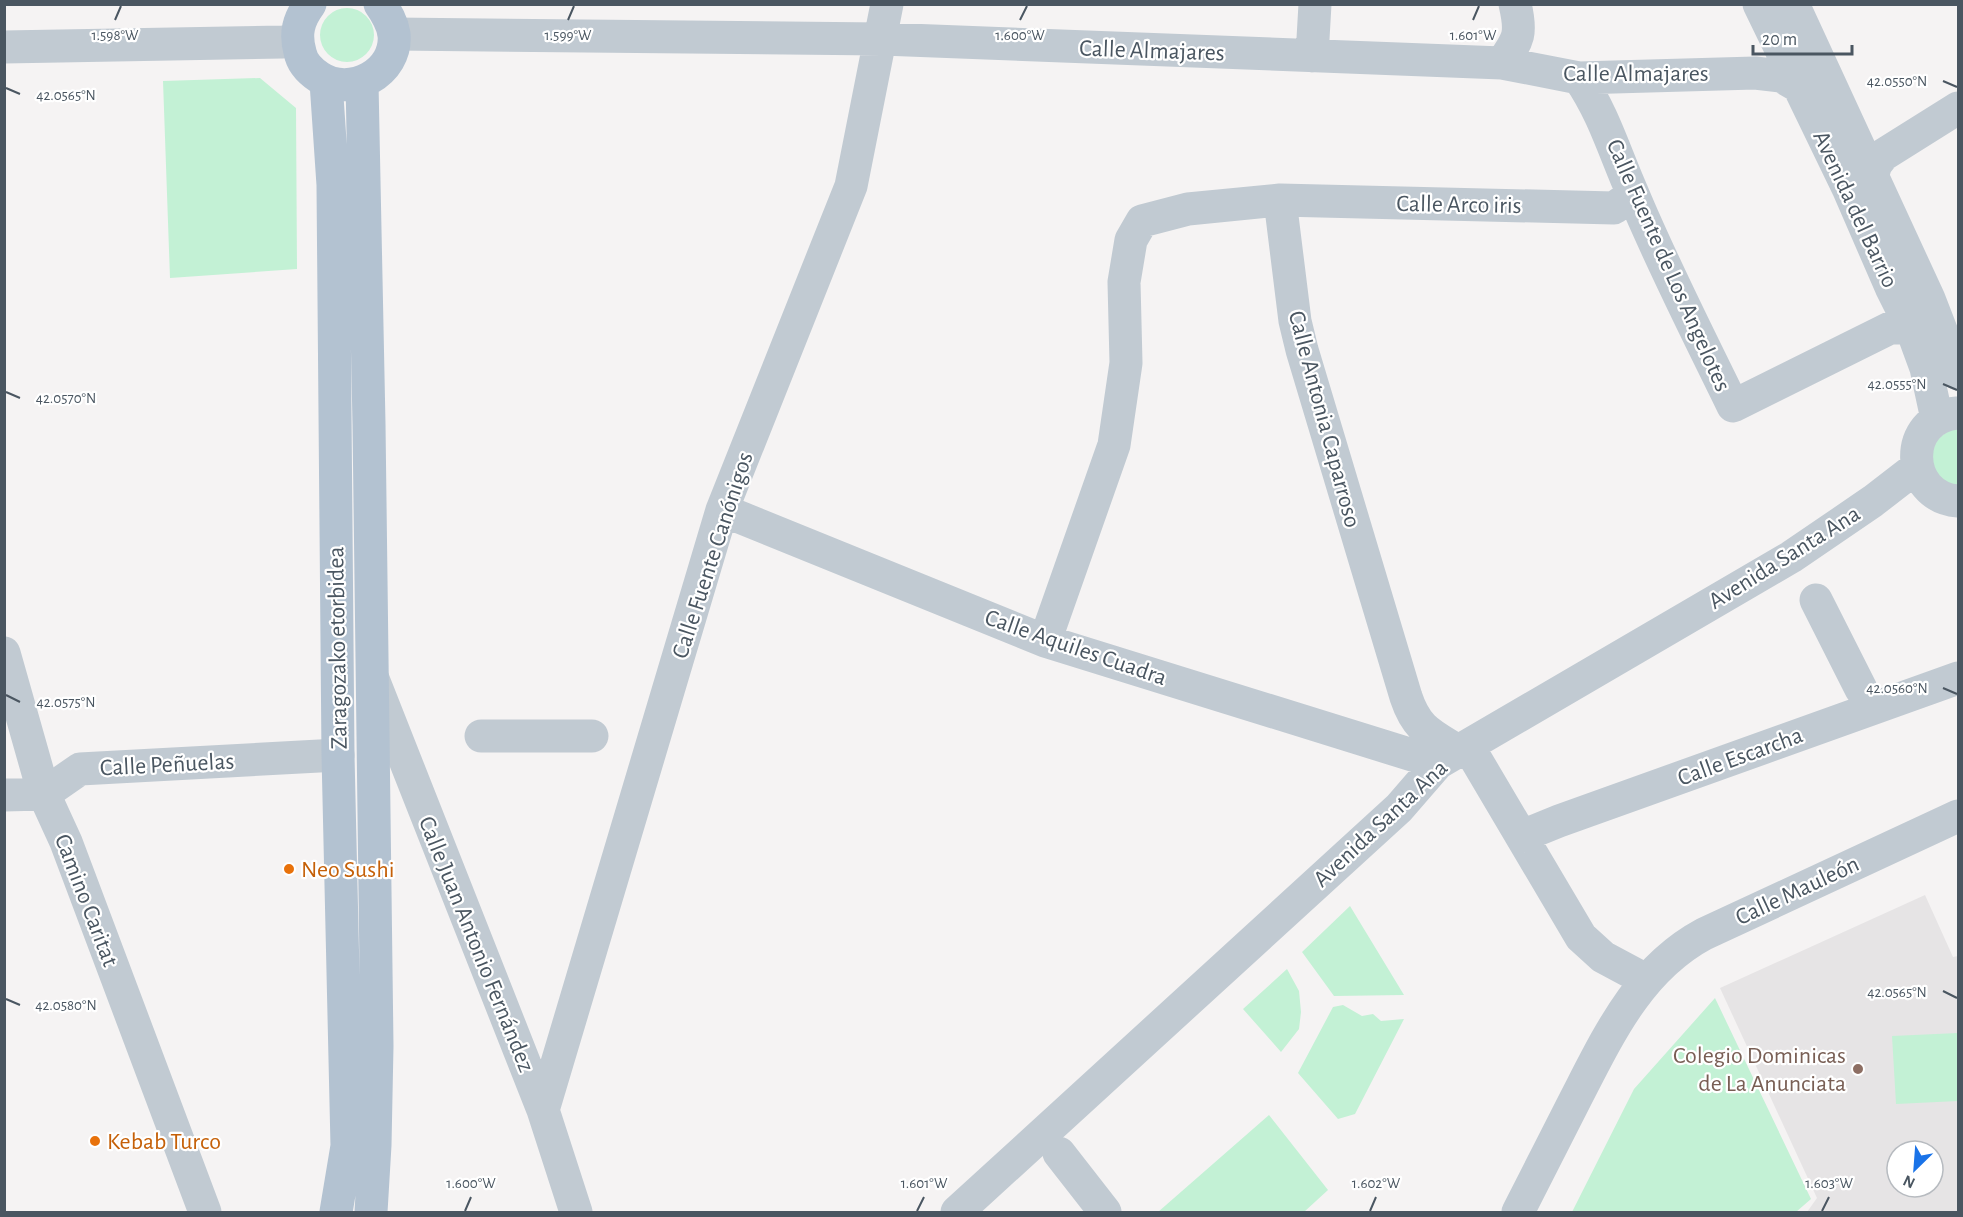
<svg xmlns="http://www.w3.org/2000/svg" width="1963" height="1217" font-family="'Alegreya Sans',sans-serif">
  <style>
    .education { fill: #e6e4e5; fill-rule: evenodd }
    .green { fill: #c3f1d5 }
    .lines { fill: none; stroke-linecap: round; stroke-linejoin: round }
    .minor { stroke: #c1cad2; stroke-width: 33 }
    .major { stroke: #b3c2d1; stroke-width: 33 }
    .ticks { fill: none; stroke: #4a5661; stroke-width: 2 }
    .food-dot { fill: #e8710a; stroke: #fff; stroke-width: 2 }
    .education-dot { fill: #8d6e63; stroke: #fff; stroke-width: 2 }
    .labels { text-anchor: middle; stroke-width: 4.5; stroke-linejoin: round; paint-order: stroke }
    .street-label { font-size: 24px; fill: #4a5661; stroke: #fff }
    .food-label { font-size: 24px; fill: #c56008; stroke: #fff; text-anchor: start }
    .education-label { font-size: 24px; fill: #785e54; stroke: #fff; text-anchor: end }
    .ticks-label { font-size: 15px; text-anchor: middle; fill: #4a5661; stroke: #fff; stroke-width: 4.5; stroke-linejoin: round; paint-order: stroke }
  </style>
  <rect width="100%" height="100%" fill="#f5f3f3"/>
  <path class="education" d="M1925,895L1953,957L1958,956V1212H1807L1817,1198L1720,988ZM1897,1151H1933V1187H1897Z"/>
  <path class="green" d="M320 35a27 27 0 1 1 54 0a27 27 0 1 1-54 0Z
    M260,78L296,108L297,269L170,278L163,81Z
    M1958,427V488L1944,484L1931,465C1934,440 1935,437 1958,427Z
    M1350,906L1404,995L1334,996L1302,952Z
    M1287,969L1299,991L1301,1012L1299,1029L1281,1052L1243,1009Z
    M1715,998L1811,1199L1796,1212H1572L1634,1089Z
    M1343,1005L1362,1016L1373,1014L1381,1021L1404,1019L1355,1114L1338,1119L1298,1073L1333,1007Z
    M1958,1033V1101L1896,1104L1892,1036Z
    M1269,1115L1328,1190L1304,1212H1158Z"/>
  <g class="lines">
    <path class="minor" d="M1759,4L1848,188L1891,287L1911,327L1926,368L1937,419
      M1793,4L1929,299L1958,374
      M394,34L882,39L1502,63L1579,78L1755,73L1781,76L1798,86
      M4,47L283,42L297,40
      M1312,56L1315,4
      M1502,63C1519,39 1522,34 1515,4
      M1579,78C1604,114 1615,154 1633,194C1663,266 1699,336 1733,406L1890,328L1911,327
      M1872,177L1876,164L1883,155L1958,108
      M1280,200L1614,208L1633,194
      M1957,413C1902,418 1904,497 1958,501
      M722,510L1045,641L1438,763
      M1816,600L1861,689
      M1045,641L1114,445L1126,363L1124,282L1131,240L1142,221L1188,209L1280,200L1295,321L1302,350L1406,697C1417,730 1431,734 1458,751
      M4,653L44,794L66,842L205,1212
      M373,679L543,1110L576,1212
      M481,736H592
      M1468,746L1581,937L1603,957L1646,980
      M4,795L44,794L80,769L338,755
      M1522,836L1559,821L1958,678
      M543,1110L722,510L851,186L887,4
      M1059,1153L1105,1212
      M957,1212L1399,808L1438,763L1791,557L1873,501L1917,467
      M1518,1212C1537,1174 1557,1136 1576,1098C1609,1034 1639,969 1704,934L1958,816"/>
    <path class="major" d="M310,4C298,20 295,34 300,52C302,63 310,71 319,77C350,98 398,73 394,34C392,22 387,14 380,4
      M326,82L333,185L338,755L347,1146L336,1212
      M362,83L369,424L377,1046L375,1145L371,1212"/>
  </g>
  <path class="ticks" d="M115,20L121,6M568,20L574,6M1020,20L1027,6M1473,20L1479,6M1943,81L1957,87M6,88L20,94M1943,384L1957,390M6,392L20,398M1943,688L1957,694M6,695L20,702M1943,991L1957,998M6,999L20,1005M465,1211L471,1197M917,1211L924,1197M1370,1211L1376,1197M1822,1211L1829,1197"/>
  <g class="food-dot">
    <circle cx="289" cy="869" r="6"/>
    <circle cx="95" cy="1141" r="6"/>
  </g>
  <circle class="education-dot" cx="1858" cy="1069" r="6"/>
  <g class="labels">
    <g class="street-label">
      <text transform="translate(1152 50) rotate(2)" y="8">Calle Almajares</text>
      <text x="1636" y="81">Calle Almajares</text>
      <text transform="translate(1459 204) rotate(1)" y="8">Calle Arco iris</text>
      <text transform="translate(1856 209) rotate(65)" y="8">Avenida del Barrio</text>
      <text transform="translate(1669 265) rotate(66)" y="8">Calle Fuente de Los Angelotes</text>
      <text transform="translate(1325 419) rotate(75)" y="8">Calle Antonia Caparroso</text>
      <text transform="translate(712 555) rotate(-72)" y="8">Calle Fuente Canónigos</text>
      <text transform="translate(1784 557) rotate(-32)" y="8">Avenida Santa Ana</text>
      <text transform="translate(1076 647) rotate(19)" y="8">Calle Aquiles Cuadra</text>
      <text transform="translate(337 648) rotate(-91)" y="8">Zaragozako etorbidea</text>
      <text transform="translate(1740 756) rotate(-20)" y="8">Calle Escarcha</text>
      <text transform="translate(167 764) rotate(-3)" y="8">Calle Peñuelas</text>
      <text transform="translate(1380 823) rotate(-43)" y="8">Avenida Santa Ana</text>
      <text transform="translate(1797 890) rotate(-25)" y="8">Calle Mauleón</text>
      <text transform="translate(87 900) rotate(69)" y="8">Camino Caritat</text>
      <text transform="translate(477 944) rotate(68)" y="8">Calle Juan Antonio Fernández</text>
    </g>
    <g class="food-label">
      <text x="301" y="877">Neo Sushi</text>
      <text x="107" y="1149">Kebab Turco</text>
    </g>
    <g class="education-label">
      <text x="1846" y="1063">Colegio Dominicas<tspan x="1846" dy="28">de La Anunciata</tspan></text>
    </g>
  </g>
  <g class="ticks-label">
    <text x="115" y="40">1.598°W</text>
    <text x="568" y="40">1.599°W</text>
    <text x="1020" y="40">1.600°W</text>
    <text x="1473" y="40">1.601°W</text>
    <text x="1897" y="86">42.0550°N</text>
    <text x="66" y="100">42.0565°N</text>
    <text x="1897" y="389">42.0555°N</text>
    <text x="66" y="403">42.0570°N</text>
    <text x="1897" y="693">42.0560°N</text>
    <text x="66" y="707">42.0575°N</text>
    <text x="1897" y="997">42.0565°N</text>
    <text x="66" y="1010">42.0580°N</text>
    <text x="471" y="1188">1.600°W</text>
    <text x="924" y="1188">1.601°W</text>
    <text x="1376" y="1188">1.602°W</text>
    <text x="1829" y="1188">1.603°W</text>
  </g>
  <rect width="1963" height="1217" fill="none" stroke="#4a5661" stroke-width="12"/>
  <g transform="translate(1915 1169) rotate(205)"><circle r="28" fill="#ffffff" stroke="#b7bbc0" stroke-width="1.5"/>
  <path d="M0-4.5L10 22L0 15L-10 22Z" fill="#1a73e8"/>
  <text y="-9" font-size="16" font-weight="bold" text-anchor="middle" fill="#4a5661">N</text>
  </g>
  <path d="M1753 45v9h99v-9" fill="none" stroke="#4a5661" stroke-width="3"/>
  <text x="1762" y="45" font-size="18" fill="#4a5661" stroke="#ffffff" stroke-width="4.5" paint-order="stroke">20 m</text>
</svg>
